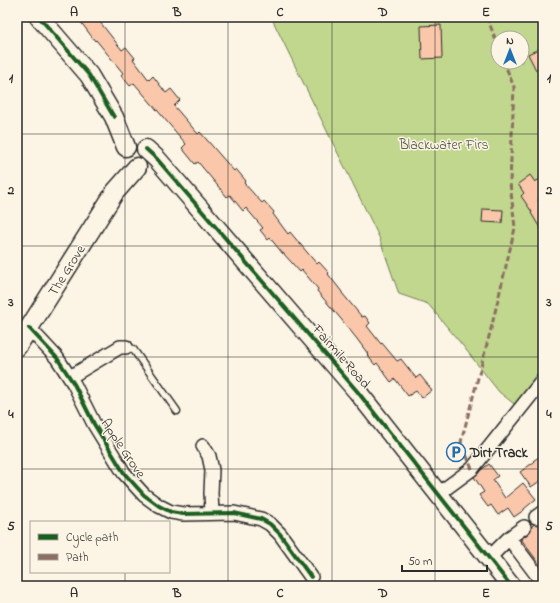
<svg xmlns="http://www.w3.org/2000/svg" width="560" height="603" font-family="'Indie Flower',sans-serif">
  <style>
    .green { fill: #c0d78d; stroke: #76815c; fill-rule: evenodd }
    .building { fill: #fac7aa; stroke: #2b2b2b }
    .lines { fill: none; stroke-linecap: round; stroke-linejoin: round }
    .lane-casing { stroke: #2b2b2b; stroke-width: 9 }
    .street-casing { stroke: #2b2b2b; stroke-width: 16 }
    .secondary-casing { stroke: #2b2b2b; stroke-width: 21 }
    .lane { stroke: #fcf5e5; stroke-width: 6 }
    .street { stroke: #fcf5e5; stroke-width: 13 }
    .secondary { stroke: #fcf5e5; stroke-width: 18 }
    .quiet { stroke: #8d6e63; stroke-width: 3; stroke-dasharray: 6 3; stroke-linecap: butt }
    .cycleway-casing { stroke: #fcf5e5; stroke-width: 6 }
    .cycleway { stroke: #1b5e20; stroke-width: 4 }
    .grid { fill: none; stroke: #2b2b2b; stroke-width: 1; stroke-opacity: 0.55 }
    .labels { text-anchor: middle; stroke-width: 3; stroke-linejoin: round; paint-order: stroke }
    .park-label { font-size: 14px; fill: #505644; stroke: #fcf5e5 }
    .street-label { font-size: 14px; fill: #2b2b2b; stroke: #fcf5e5 }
    .poi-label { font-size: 14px; font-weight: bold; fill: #2b2b2b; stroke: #fcf5e5; text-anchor: start }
    .neatline { fill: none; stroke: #2b2b2b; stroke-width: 1.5 }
    .grid-label { font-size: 13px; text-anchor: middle; font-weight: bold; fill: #2b2b2b }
  </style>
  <rect width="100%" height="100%" fill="#fcf5e5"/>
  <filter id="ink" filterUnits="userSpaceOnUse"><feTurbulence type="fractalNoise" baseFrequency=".025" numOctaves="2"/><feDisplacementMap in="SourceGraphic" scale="8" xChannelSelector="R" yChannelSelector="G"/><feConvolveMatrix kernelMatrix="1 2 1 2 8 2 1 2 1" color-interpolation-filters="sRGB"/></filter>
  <g filter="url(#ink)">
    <path class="green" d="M274,17H543V393L523,411L499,392L463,346L428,304L399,294L379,237L272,19ZM498,38H522V62H498Z"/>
    <path class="building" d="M77,17H96L122,50L126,47L135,58L133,59L149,80L153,76L166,93L171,89L180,100L174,106L198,134L200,132L234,171L236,169L246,181L244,183L262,203L264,201L274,212L273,214L288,234L290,232L317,264L319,262L329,273L328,274L342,292V293L362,317L365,316L370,323L367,326L381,344L382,343L397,361L401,359L416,378L420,375L432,390L422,398L416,391L408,396L395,379L391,382L377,363L375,365L367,355L368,354L357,339L341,319L317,291L318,289L302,270L300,272L283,253V254L270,238L268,240L260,230L263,228L246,208L243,211L230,195L227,197L198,162L195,164L182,148L186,144L134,83L130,86L121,75L123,73L96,40L95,41Z
      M441,25L442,58L422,59L421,26Z
      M543,47V67L536,70L528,54Z
      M530,175L535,182L543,177V196L538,200L543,208V233L531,213L532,212L521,196L524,193L518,184Z
      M483,209L503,210L502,223L482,222Z
      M543,454V479L531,487L520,472L534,462L533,461Z
      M489,464L498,476L493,480L505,498L523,483L536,499L524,509V510L514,517L508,508L498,515L491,505L488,507L479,495L484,492L474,477L481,470Z
      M543,522V569L521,539L529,533L531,530L532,526L534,524L537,525Z"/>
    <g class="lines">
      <defs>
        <path id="lane" d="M126,347L133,349L177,411"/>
        <path id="street" d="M29,328L57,358L74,384L94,424L124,473L144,495L159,506L171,512L183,514L234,513L261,519L270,524L280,534L311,577
          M70,377L120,347H126
          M203,446L209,456L212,470L211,493L212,513
          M438,494L472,469L543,380
          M536,517L543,512
          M509,538L543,583
          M489,558L509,538L524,527"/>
        <path id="secondary" d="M39,17L89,75L114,117L126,147
          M146,149L157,159L357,391L511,586
          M17,347L115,192L137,167"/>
      </defs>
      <use href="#lane" class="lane-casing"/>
      <use href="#street" class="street-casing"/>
      <use href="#secondary" class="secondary-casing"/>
      <use href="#lane" class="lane"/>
      <use href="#street" class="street"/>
      <use href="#secondary" class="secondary"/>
      <path class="quiet" d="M487,17L498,46
        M472,469L461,442L491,329L515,228L510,183L514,87L504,62"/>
      <defs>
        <path id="cycleway" d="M39,17L89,75L114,117
          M146,149L157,159L357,391L511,586
          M29,328L57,358L74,384L94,424L124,473L144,495L159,506L171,512L183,514L234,513L261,519L270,524L280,534L311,577"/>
      </defs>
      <use href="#cycleway" class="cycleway-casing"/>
      <use href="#cycleway" class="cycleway"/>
    </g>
  </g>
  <path class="grid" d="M125,17V522M228,17V586M332,17V586M435,17V586M17,134H543M17,246H543M17,357H543M17,469H543M125,572V586"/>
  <defs>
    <symbol id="parking-ring" viewBox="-11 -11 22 22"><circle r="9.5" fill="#fcf5e5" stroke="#1f6fb2" stroke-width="1.5"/><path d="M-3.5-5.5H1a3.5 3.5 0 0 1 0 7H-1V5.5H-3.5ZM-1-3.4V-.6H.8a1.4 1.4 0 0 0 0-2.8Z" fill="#1f6fb2"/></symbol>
  </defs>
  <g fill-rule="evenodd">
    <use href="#parking-ring" x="445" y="441" width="22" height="22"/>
  </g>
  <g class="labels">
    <g class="park-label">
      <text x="444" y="149">Blackwater Firs</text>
    </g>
    <g class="street-label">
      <text transform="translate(66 270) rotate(-58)" y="5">The Grove</text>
      <text transform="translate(342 356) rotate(49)" y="5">Fairmile Road</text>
      <text transform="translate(124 448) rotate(56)" y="5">Apple Grove</text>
    </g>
    <g class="poi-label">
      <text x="470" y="457">Dirt Track</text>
    </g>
  </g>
  <rect width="560" height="603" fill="none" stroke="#fcf5e5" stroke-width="44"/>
  <rect x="30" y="521" width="140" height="52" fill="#fcf5e5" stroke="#a8a49b"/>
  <rect x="38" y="534" width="20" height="6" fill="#1b5e20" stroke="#a8a49b"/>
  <text x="66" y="541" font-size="12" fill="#2b2b2b">Cycle path</text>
  <rect x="38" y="554" width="20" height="6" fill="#8d6e63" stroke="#a8a49b"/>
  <text x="66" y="561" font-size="12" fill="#2b2b2b">Path</text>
  <g transform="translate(510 50)"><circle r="19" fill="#fcf5e5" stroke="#a8a49b"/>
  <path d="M0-3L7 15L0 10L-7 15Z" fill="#1f6fb2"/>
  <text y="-6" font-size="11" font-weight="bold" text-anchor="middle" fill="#2b2b2b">N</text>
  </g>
  <path d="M402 565v6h85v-6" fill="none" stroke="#2b2b2b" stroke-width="2"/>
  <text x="408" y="565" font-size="12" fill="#2b2b2b" stroke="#fcf5e5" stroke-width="3" paint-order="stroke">50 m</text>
  <rect x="22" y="22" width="516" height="559" class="neatline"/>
  <g class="grid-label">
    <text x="74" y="16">A</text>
    <text x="177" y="16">B</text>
    <text x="280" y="16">C</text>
    <text x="383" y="16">D</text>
    <text x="486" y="16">E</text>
    <text x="11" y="82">1</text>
    <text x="549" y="82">1</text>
    <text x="11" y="194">2</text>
    <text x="549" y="194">2</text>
    <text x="11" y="306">3</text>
    <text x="549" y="306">3</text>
    <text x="11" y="418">4</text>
    <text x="549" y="418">4</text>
    <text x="11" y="530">5</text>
    <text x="549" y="530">5</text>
    <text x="74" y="597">A</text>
    <text x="177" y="597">B</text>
    <text x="280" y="597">C</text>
    <text x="383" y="597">D</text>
    <text x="486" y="597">E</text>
  </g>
</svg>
